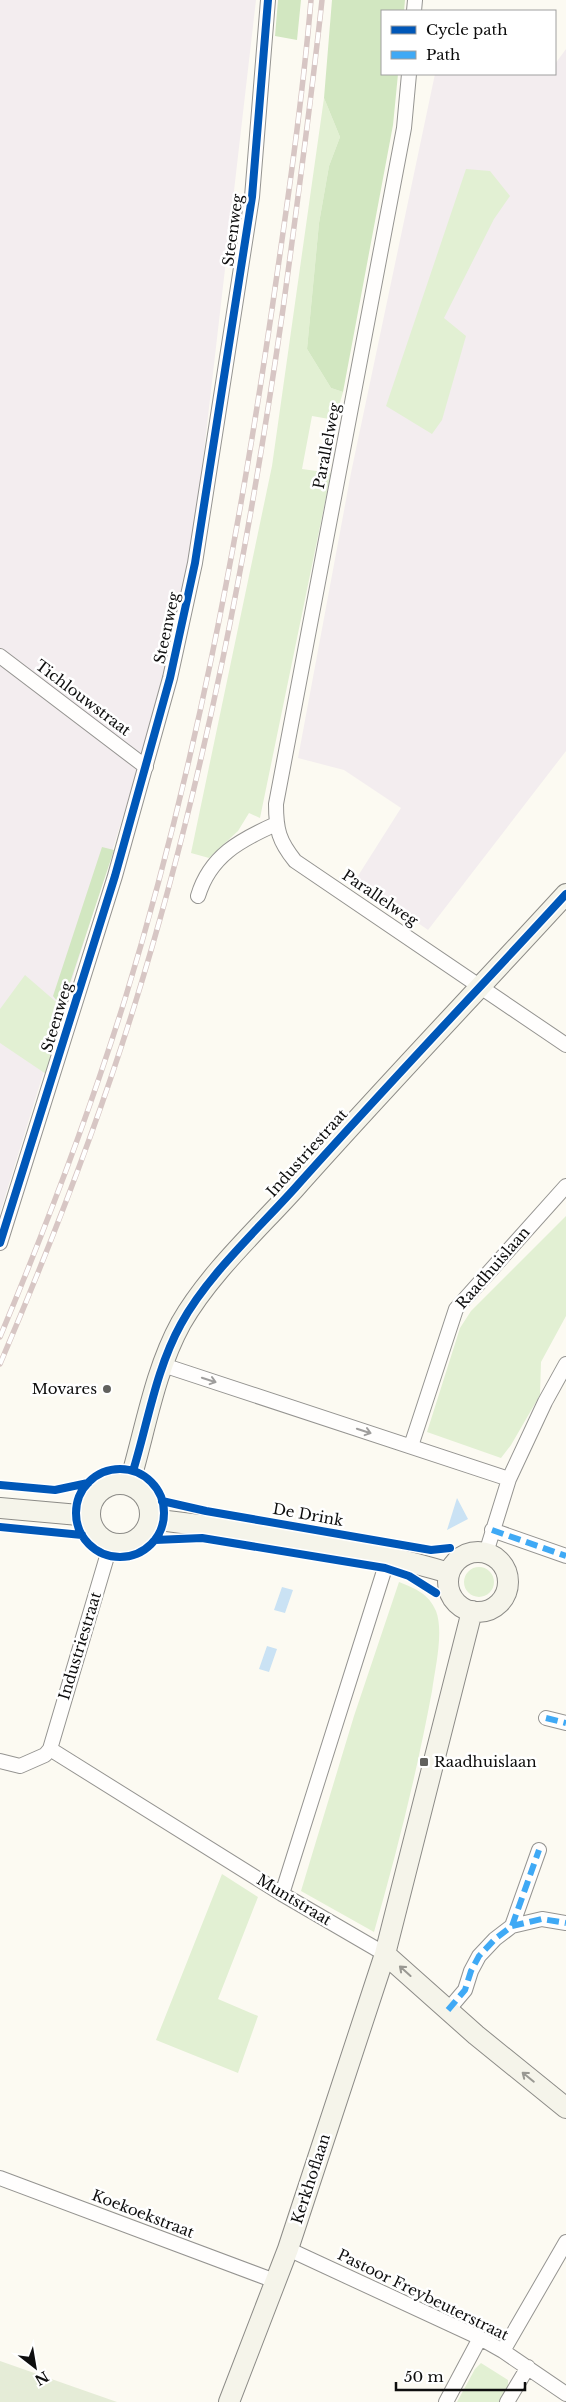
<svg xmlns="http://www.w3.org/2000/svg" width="566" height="2402" font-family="'Libre Baskerville',serif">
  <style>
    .industrial { fill: #f3edef }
    .green { fill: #e2f0d3 }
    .forest { fill: #d2e7c1 }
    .cemetery { fill: #e5ecd7 }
    .water { fill: #cae2f4 }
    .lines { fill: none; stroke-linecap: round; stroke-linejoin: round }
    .street-casing { stroke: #959491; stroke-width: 16 }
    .secondary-casing { stroke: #8c8b87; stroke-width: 22 }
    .street { stroke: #fffefd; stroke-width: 14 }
    .secondary { stroke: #f5f4ea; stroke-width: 20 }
    .rail-casing { stroke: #d7c6c4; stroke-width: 5.5 }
    .rail { stroke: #fff; stroke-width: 4; stroke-dasharray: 11; stroke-linecap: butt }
    .quiet { stroke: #3fa9f5; stroke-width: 6; stroke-dasharray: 12 6; stroke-linecap: butt }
    .cycleway-casing { stroke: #fff; stroke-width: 11 }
    .cycleway { stroke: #0057b8; stroke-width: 8 }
    .oneway { stroke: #9f9e9d }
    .oneway2 { stroke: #999892 }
    .poi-dot { fill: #61615e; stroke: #fff; stroke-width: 2 }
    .labels { text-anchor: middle; stroke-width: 5; stroke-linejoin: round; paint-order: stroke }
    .street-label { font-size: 15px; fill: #0e0e0e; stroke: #fff }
    .poi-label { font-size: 15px; fill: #0e0e0e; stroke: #fff; text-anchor: end }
  </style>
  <rect width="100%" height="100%" fill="#fcfaf2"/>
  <path class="industrial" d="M0,0H256L185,616L0,1213Z
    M566,49V751L428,930L356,879L401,808L344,770L298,758L351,473L435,74H555V64Z"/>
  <path class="green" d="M324,98L340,137L329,166L319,223L307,349L331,388L343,392L335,420L312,416L302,469L331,473L260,818L249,813L238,831L209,858L191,853L272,466Z
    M466,169L490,171L510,196L494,219L444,318L466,336L442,420L432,434L386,406Z
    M25,975L62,1007L46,1074L0,1043V1009Z
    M566,1216V1316L541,1362L540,1395L511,1445L501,1458L427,1432L460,1328L471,1311Z
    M464 1582a15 15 0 1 1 30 0a15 15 0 1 1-30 0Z
    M399,1582C416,1589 428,1593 436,1611C444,1632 435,1669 432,1691C417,1772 397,1852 374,1932L301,1891L354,1716Z
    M222,1874L258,1897L218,1999L258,2016L238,2073L156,2040Z
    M481,2363L508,2380V2388L499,2402H457L475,2369Z"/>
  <path class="forest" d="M278,0H301L297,40L275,36Z
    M332,0H405L404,11H382V74H398L393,125L343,392L331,388L307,349L319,223L329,166L340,137L324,98Z
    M102,847L114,850L62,1007L53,996Z"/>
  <path class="cemetery" d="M0,2361L117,2402H0Z"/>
  <path class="water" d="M457,1498L468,1519L447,1530Z
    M282,1587L293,1590L285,1613L274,1610Z
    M267,1646L277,1649L269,1672L259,1669Z"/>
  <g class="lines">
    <defs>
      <path id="street" d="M414,11L415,0
        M409,74L404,128L276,804C276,830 279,841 295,861L566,1045
        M0,656L146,767
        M198,896C210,856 240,840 276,824
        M0,1243L115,876L170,678L195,563L252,197L268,0
        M163,1365L509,1479
        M411,1446L456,1309L566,1186
        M492,1530L566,1556
        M486,1553L509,1479L545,1402L566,1364
        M546,1718L566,1723
        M50,1749L111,1543
        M0,1761L20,1766L45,1755L50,1749L282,1894L385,1954
        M282,1894L389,1555
        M512,1926L542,1919L566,1923
        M448,2010L465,1990L471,1971L479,1956L495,1939L512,1926L539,1850
        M0,2178L275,2281
        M288,2249L480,2338L503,2351L566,2394
        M503,2351L566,2242
        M446,2402L480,2338
        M507,2402L528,2367"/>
      <path id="secondary" d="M90 1514a30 30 0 1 1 60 0a30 30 0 1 1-60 0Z
        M129,1485C145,1432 154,1372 181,1323C209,1274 257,1230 295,1188C384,1088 476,992 566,894
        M0,1508L90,1516
        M150,1519C251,1531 352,1544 449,1573
        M448 1582a30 30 0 1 1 60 0a30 30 0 1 1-60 0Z
        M385,1954L476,2035L566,2108
        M229,2402L288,2249L385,1954L472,1611"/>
    </defs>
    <use href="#street" class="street-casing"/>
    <use href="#secondary" class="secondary-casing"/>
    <use href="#street" class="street"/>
    <use href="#secondary" class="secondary"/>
    <defs>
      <path id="rail" d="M0,1337C46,1227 89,1114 125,999C194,774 238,542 272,309C287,206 302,104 311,0
        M0,1364C50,1247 96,1129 134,1007C205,779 249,545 283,309C297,206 311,103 322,0"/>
    </defs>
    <use href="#rail" class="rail-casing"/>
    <use href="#rail" class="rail"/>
    <path class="quiet" d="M492,1530L566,1556
      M546,1718L566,1723
      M512,1926L542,1919L566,1923
      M448,2010L465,1990L471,1971L479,1956L495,1939L512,1926L539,1850"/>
    <defs>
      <path id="cycleway" d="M0,1243L115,876L170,678L195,563L252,197L268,0
        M76 1513a44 44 0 1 1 88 0a44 44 0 1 1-88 0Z
        M133,1471C148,1422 156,1369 181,1324C207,1276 258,1229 295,1188C384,1088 476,992 566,894
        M0,1485L55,1490L88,1483
        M162,1501L206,1511L431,1550L450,1548
        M0,1527L82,1535
        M155,1540L202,1538L385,1568L409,1576L436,1593"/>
    </defs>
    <use href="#cycleway" class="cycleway-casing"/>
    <use href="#cycleway" class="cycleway"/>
  </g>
  <defs><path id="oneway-shaft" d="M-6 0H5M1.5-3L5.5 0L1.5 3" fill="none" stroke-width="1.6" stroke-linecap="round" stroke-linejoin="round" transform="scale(1.25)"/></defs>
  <g class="oneway">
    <use href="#oneway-shaft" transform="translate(209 1380) rotate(18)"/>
    <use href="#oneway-shaft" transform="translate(364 1431) rotate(18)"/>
  </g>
  <g class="oneway2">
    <use href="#oneway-shaft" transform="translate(405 1971) rotate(-138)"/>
    <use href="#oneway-shaft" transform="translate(528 2077) rotate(-141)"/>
  </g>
  <g class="poi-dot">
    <circle cx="107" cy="1389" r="5"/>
    <rect x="419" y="1757" width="10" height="10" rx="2.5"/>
  </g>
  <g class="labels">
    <g class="street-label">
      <text transform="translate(233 230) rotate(-82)" y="5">Steenweg</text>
      <text transform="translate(327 446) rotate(-79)" y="5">Parallelweg</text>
      <text transform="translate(167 628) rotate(-78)" y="5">Steenweg</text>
      <text transform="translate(83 698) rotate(37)" y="5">Tichlouwstraat</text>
      <text transform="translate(380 898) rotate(34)" y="5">Parallelweg</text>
      <text transform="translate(57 1017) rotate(-73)" y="5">Steenweg</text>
      <text transform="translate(307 1153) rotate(-48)" y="5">Industriestraat</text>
      <text transform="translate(493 1268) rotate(-49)" y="5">Raadhuislaan</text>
      <text transform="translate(308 1515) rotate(10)" y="5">De Drink</text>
      <text transform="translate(80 1646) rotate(-73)" y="5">Industriestraat</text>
      <text transform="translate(294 1900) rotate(31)" y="5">Muntstraat</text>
      <text transform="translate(311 2179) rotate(-72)" y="5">Kerkhoflaan</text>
      <text transform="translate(143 2214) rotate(21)" y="5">Koekoekstraat</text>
      <text transform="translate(423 2295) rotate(26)" y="5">Pastoor Freybeuterstraat</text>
    </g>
    <g class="poi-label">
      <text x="97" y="1394">Movares</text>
      <text x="434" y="1767" text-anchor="start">Raadhuislaan</text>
    </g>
  </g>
  <rect x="381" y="10" width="175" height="65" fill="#ffffff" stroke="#9f9f9f"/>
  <rect x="391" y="26" width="25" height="8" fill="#0057b8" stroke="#9f9f9f"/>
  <text x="426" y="35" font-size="15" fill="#0e0e0e">Cycle path</text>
  <rect x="391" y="51" width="25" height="8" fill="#3fa9f5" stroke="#9f9f9f"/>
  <text x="426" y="60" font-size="15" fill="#0e0e0e">Path</text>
  <g transform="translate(35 2367) rotate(149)" stroke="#ffffff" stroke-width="4" paint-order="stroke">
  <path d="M0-4L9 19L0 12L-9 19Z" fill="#0e0e0e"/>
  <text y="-8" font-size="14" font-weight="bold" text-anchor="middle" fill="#0e0e0e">N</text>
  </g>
  <path d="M396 2382v8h129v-8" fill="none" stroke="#0e0e0e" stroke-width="2.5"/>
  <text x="404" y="2382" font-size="15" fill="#0e0e0e" stroke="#ffffff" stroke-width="4" paint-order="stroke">50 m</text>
</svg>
